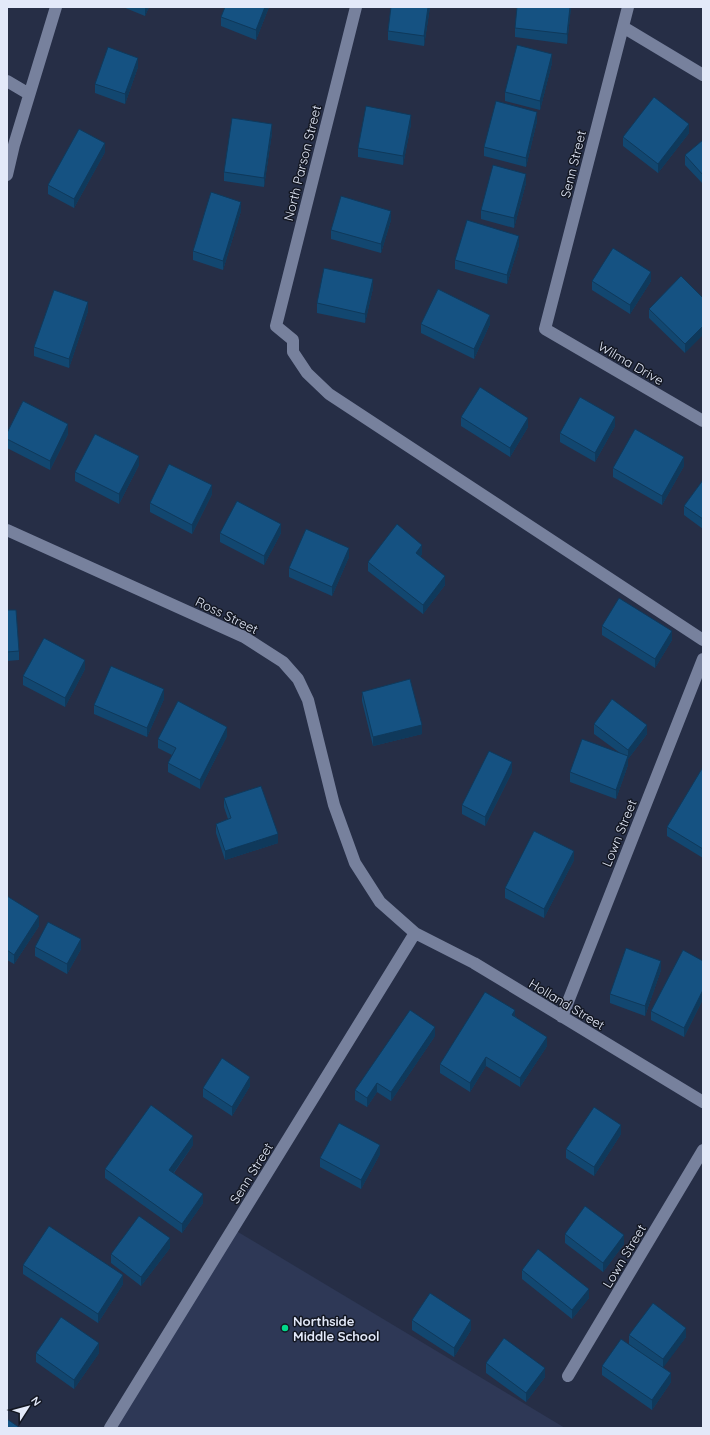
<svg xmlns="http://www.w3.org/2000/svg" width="710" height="1435" font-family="Quicksand,sans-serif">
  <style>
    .built { fill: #2e3856 }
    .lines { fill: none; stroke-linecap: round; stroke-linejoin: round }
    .minor { stroke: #77819d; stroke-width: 12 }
    .wall { fill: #124770 }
    .shaded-wall { fill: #0f395b }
    .building { fill: #155282; stroke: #0f395b }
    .poi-dot { fill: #02d98b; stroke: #131722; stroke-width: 1.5 }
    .labels { text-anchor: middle; stroke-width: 3; stroke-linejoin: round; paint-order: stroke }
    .street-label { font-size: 13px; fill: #e3e9f9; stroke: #131722 }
    .poi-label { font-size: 13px; font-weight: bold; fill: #e3e9f9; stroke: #131722; text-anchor: start }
  </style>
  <rect width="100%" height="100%" fill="#262e46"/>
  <path class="built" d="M233,1229L565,1428H110Z"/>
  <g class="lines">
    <path class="minor" d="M356,7L276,326L293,340V352L307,373L329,394L703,640
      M628,7L545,329L703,421
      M623,27L703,75
      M7,81L29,94
      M7,175L14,145L56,7
      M7,530L244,637L283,662L298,679L308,700L334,805L355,863L380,902L415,933L474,963L703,1102
      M562,1017L703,659
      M568,1376L703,1150
      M110,1428L415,933"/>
  </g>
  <path class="wall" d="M123,7H149L145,16Z
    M269,7L256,40L221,26V17Z
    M391,7H430L424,46L388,40V31Z
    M571,7L567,44L515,37V28Z
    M552,63L540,110L505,101V92Z
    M138,67L125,104L95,93V84Z
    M537,121L526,167L484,156V147Z
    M411,124L403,165L358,157V148Z
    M272,133L264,187L224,181V172Z
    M689,133L658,173L623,146V137Z
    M703,140V184L685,165V155Z
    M105,152L74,208L48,194V185Z
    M526,183L514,228L481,219V210Z
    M241,211L223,270L193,260V251Z
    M391,220L381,253L331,239V230Z
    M519,245L507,284L455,269V260Z
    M592,281H651L630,314L592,290Z
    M373,288L365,323L317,313V303Z
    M703,298L685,353L649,318V309Z
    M88,311L69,368L34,356V347Z
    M421,324H490L474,359L421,333Z
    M461,417L528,427L510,457L461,426Z
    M615,426L595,462L560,442V433Z
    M7,433L68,434L50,470L7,448Z
    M139,465L119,504L75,481V472Z
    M684,466L662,505L613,477V468Z
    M703,480V529L684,515V506Z
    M212,494L192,534L150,512V503Z
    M220,533H281L264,565L220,542Z
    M422,554L420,557L445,585L423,614L368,571V562Z
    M349,557L332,596L289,577V568Z
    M7,610L19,651V660L7,661Z
    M602,626L672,640L655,668L602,635Z
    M85,669L65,707L23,685V676Z
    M362,692L422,734L373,746L362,701Z
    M164,699L147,737L94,714V705Z
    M594,724L647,734L628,759V765L616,799L570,782V772L620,753L594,734Z
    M227,736L200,789L168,772V763L172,755L158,748V739Z
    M703,767V858L667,836V827Z
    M512,772L485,826L462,814V805Z
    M224,798L278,843L225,860L216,833V824L228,819L224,807Z
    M574,860L544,918L505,898V888Z
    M7,896L39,926L14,964L7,960Z
    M35,947L81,949L67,974L35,956Z
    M703,961V999L684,1037L651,1020V1011Z
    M661,970L645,1016L610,1003V994Z
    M515,1016L547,1046L520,1087L486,1066L470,1092L440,1073V1064Z
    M435,1036L391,1101L377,1092L367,1107L355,1100V1090Z
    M250,1086L232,1116L203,1097V1088Z
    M621,1134L594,1176L566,1158V1149Z
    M193,1145L174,1173L203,1203L182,1233L105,1178V1169Z
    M380,1154L361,1189L320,1167V1158Z
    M565,1234L624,1244L603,1272L565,1243Z
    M170,1248L141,1286L111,1263V1254Z
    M23,1265L123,1284L98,1323L23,1274Z
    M522,1270L589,1298L572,1319L522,1279Z
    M412,1320L471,1330L454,1357L412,1330Z
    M629,1335L686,1337L663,1367L671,1382L652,1410L602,1375V1366L640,1352L629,1344Z
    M36,1353H99L74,1389L36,1362Z
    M486,1363L545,1377L526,1402L486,1373Z"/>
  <path class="shaded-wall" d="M145,7H149L145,16Z
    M265,7H269L256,40V30Z
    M428,7H430L424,46V36Z
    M570,7H571L567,44V34Z
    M552,54V63L540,110V101Z
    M138,58V67L125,104V94Z
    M537,112V121L526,167V158Z
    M411,115V124L403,165V156Z
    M272,124V133L264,187V178Z
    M689,124V133L658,173V164Z
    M105,143V152L74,208V199Z
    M526,174V183L514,228V218Z
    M241,202V211L223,270V261Z
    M391,211V220L381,253V244Z
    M519,236V245L507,284V275Z
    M651,272V281L630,314V305Z
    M373,279V288L365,323V314Z
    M88,302V311L69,368V359Z
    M490,315V324L474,359V349Z
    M703,326V335L685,353V344Z
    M615,417V426L595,462V453Z
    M528,418V427L510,457V448Z
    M68,424V434L50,470V461Z
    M139,456V465L119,504V494Z
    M684,457V466L662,505V496Z
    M212,485V494L192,534V525Z
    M281,524V533L264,565V556Z
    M422,545V554L416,562V553Z
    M349,548V557L332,596V587Z
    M445,576V585L423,614V605Z
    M672,631V640L655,668V659Z
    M85,660V669L65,707V698Z
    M164,689V699L147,737V728Z
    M422,725V734L373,746V737Z
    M647,725V734L628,759V750Z
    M227,727V736L200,789V780Z
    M628,756V765L616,799V790Z
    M512,762V772L485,826V817Z
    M278,834V843L225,860V851Z
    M574,851V860L544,918V909Z
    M39,916V926L14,964V955Z
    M81,939V949L67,974V964Z
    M661,961V970L645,1016V1006Z
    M703,990V999L684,1037V1028Z
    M515,1010V1019L512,1015Z
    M435,1027V1036L391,1101V1092Z
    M547,1037V1046L520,1087V1078Z
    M486,1057V1066L470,1092V1083Z
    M250,1077V1086L232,1116V1107Z
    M377,1083V1092L367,1107V1098Z
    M621,1125V1134L594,1176V1167Z
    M193,1136V1145L169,1179V1170Z
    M380,1145V1154L361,1189V1180Z
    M203,1194V1203L182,1233V1224Z
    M624,1235V1244L603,1272V1263Z
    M170,1238V1248L141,1286V1277Z
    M123,1275V1284L98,1323V1314Z
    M589,1289V1298L572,1319V1310Z
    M471,1320V1330L454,1357V1348Z
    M686,1328V1337L663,1368V1359Z
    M99,1343V1353L74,1389V1380Z
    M545,1368V1377L526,1402V1393Z
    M671,1373V1382L652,1410V1400Z"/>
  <path class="building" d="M225,7H265L256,30L221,17Z
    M391,7H428L424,36L388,31Z
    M517,7H570L567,34L515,28Z
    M517,45L552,54L540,101L505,92Z
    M108,47L138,58L125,94L95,84Z
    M654,97L689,124L658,164L623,137Z
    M496,101L537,112L526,158L484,147Z
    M366,106L411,115L403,156L358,148Z
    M232,118L272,124L264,178L224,172Z
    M79,129L105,143L74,199L48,185Z
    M703,140V175L685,155Z
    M493,165L526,174L514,218L481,210Z
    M211,192L241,202L223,261L193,251Z
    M341,196L391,211L381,244L331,230Z
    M467,220L519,236L507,275L455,260Z
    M613,248L651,272L630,305L592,281Z
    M324,268L373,279L365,314L317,303Z
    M681,276L703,298V326L685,344L649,309Z
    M438,289L490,315L474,349L421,324Z
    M54,290L88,302L69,359L34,347Z
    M480,387L528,418L510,448L461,417Z
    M580,397L615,417L595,453L560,433Z
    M23,401L68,424L50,461L7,439V433Z
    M635,429L684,457L662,496L613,468Z
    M95,434L139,456L119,494L75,472Z
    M169,464L212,485L192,525L150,503Z
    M703,480V519L684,506Z
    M237,501L281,524L264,556L220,533Z
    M397,524L422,545L416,553L445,576L423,605L368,562Z
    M306,529L349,548L332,587L289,568Z
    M619,598L672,631L655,659L602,626Z
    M7,610H16L19,651L7,652Z
    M44,638L85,660L65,698L23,676Z
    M111,666L164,689L147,728L94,705Z
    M410,679L422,725L373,737L362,692Z
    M612,699L647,725L628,750L594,724Z
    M178,701L227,727L200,780L168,763L176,748L158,739Z
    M582,739L628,756L616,790L570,772Z
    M489,751L512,762L485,817L462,805Z
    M703,767V849L667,827Z
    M261,786L278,834L225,851L216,824L231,818L224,798Z
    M534,831L574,851L544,909L505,888Z
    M7,896L39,916L14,955L7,950Z
    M48,922L81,939L67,964L35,947Z
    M626,948L661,961L645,1006L610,994Z
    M683,950L703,961V990L684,1028L651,1011Z
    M485,992L515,1010L512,1015L547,1037L520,1078L486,1057L470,1083L440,1064Z
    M410,1010L435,1027L391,1092L377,1083L367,1098L355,1090Z
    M222,1058L250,1077L232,1107L203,1088Z
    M151,1105L193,1136L169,1170L203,1194L182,1224L105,1169Z
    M594,1107L621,1125L594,1167L566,1149Z
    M339,1123L380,1145L361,1180L320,1158Z
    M585,1206L624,1235L603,1263L565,1234Z
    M139,1216L170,1238L141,1277L111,1254Z
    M49,1226L123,1275L98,1314L23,1265Z
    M538,1249L589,1289L572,1310L522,1270Z
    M430,1293L471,1320L454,1348L412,1320Z
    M653,1303L686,1328L663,1359L629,1335Z
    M61,1317L99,1343L74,1380L36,1353Z
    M504,1338L545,1368L526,1393L486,1363Z
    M621,1339L671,1373L652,1400L602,1366Z
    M7,1419L20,1428H7Z"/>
  <circle class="poi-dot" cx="285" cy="1328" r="4"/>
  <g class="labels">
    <g class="street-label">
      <text transform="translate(302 163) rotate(-76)" y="5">North Parson Street</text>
      <text transform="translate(573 164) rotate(-76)" y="5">Senn Street</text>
      <text transform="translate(631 363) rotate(30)" y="5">Wilma Drive</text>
      <text transform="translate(227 615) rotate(26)" y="5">Ross Street</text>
      <text transform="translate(619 833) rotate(-68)" y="5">Lown Street</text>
      <text transform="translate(567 1004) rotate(31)" y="5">Holland Street</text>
      <text transform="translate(251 1173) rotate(-58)" y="5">Senn Street</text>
      <text transform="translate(624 1256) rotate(-59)" y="5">Lown Street</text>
    </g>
    <g class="poi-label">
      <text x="293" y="1326">Northside<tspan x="293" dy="15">Middle School</tspan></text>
    </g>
  </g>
  <rect width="710" height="1435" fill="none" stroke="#e3e9f9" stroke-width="16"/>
  <g transform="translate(28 1407) rotate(54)" stroke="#131722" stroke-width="3" paint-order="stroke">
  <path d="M0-3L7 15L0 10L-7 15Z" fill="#e3e9f9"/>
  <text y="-6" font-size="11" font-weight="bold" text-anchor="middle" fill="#e3e9f9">N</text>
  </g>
</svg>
